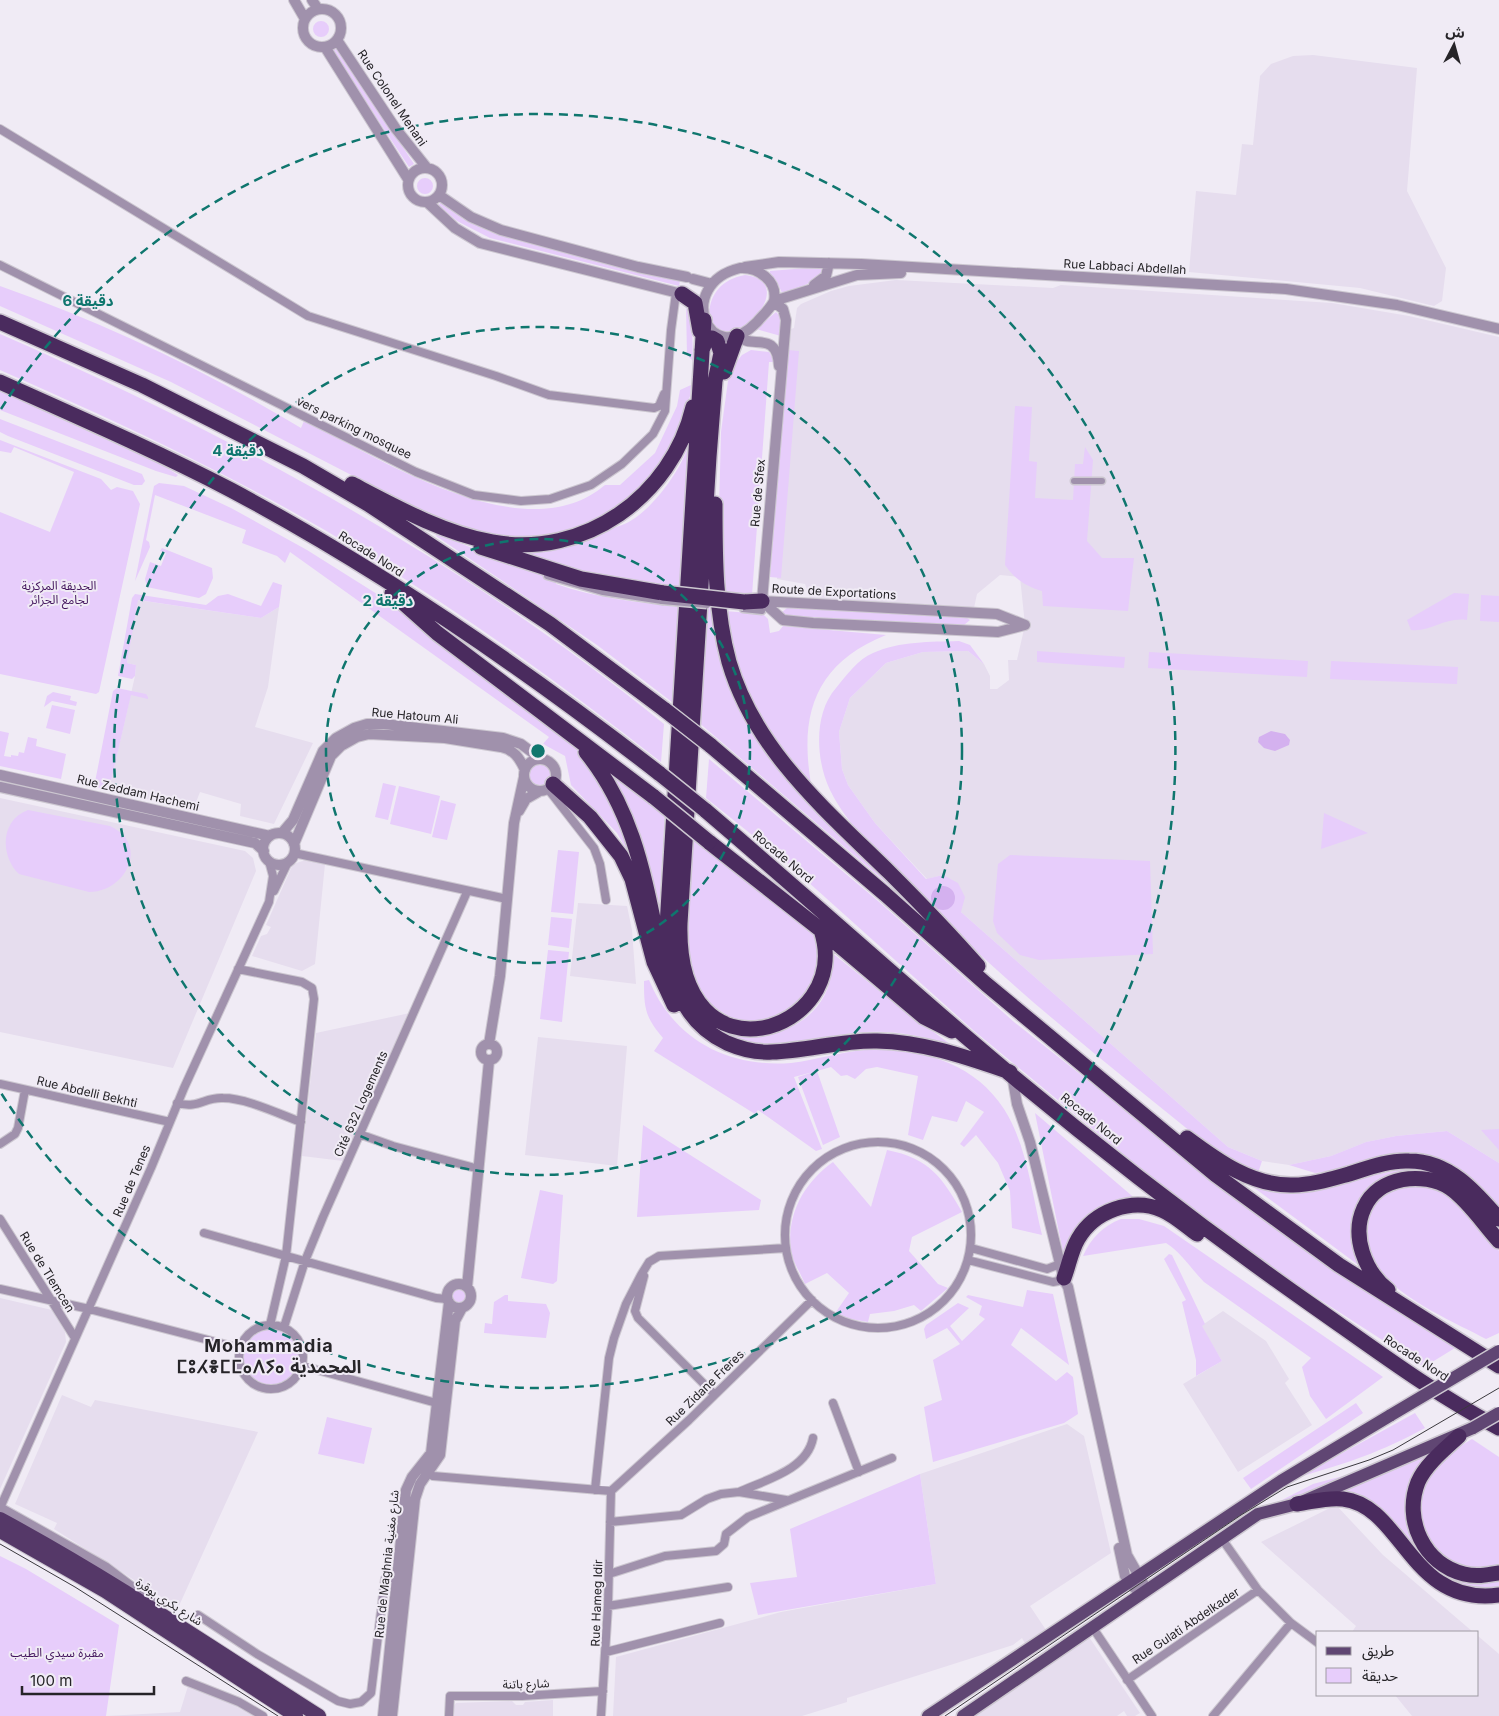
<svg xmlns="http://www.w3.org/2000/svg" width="1499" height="1716" font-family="Inter,'Noto Sans Arabic','Noto Sans Tifinagh',sans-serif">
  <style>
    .built { fill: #e6ddee }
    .green { fill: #e7cdfb }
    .water { fill: #d4b1ef }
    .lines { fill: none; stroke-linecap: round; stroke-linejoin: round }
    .pedestrian-casing { stroke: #ccc7d0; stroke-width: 9 }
    .minor-casing { stroke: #ccc7d0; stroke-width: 10 }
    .tertiary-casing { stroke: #ccc7d0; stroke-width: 12 }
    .primary-casing { stroke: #ccc7d0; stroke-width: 15 }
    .trunk-casing { stroke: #ccc7d0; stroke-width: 16 }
    .motorway-casing { stroke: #ccc7d0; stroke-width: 18 }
    .pedestrian { stroke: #a091ac; stroke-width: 6 }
    .minor { stroke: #a091ac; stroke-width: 8 }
    .tertiary { stroke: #a091ac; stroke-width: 10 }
    .primary { stroke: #604673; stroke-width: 12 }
    .trunk { stroke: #553868; stroke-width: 14 }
    .motorway { stroke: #4a2b5e; stroke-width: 15 }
    .tram { stroke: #3b393e; stroke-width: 1 }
    .pedestrian-bridge-casing { stroke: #ccc7d0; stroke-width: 9; stroke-linecap: butt }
    .primary-bridge-casing { stroke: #ccc7d0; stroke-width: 15; stroke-linecap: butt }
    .motorway-bridge-casing { stroke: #ccc7d0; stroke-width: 18; stroke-linecap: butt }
    .pedestrian-bridge { stroke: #a091ac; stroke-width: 6 }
    .primary-bridge { stroke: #604673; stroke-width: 12 }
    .motorway-bridge { stroke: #4a2b5e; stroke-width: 15 }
    .ring { fill: none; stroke: #0f766e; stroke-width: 2.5; stroke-dasharray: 9 6 }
    .labels { text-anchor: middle; stroke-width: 4; stroke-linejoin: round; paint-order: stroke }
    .street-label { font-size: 12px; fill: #262428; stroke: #f0ebf5 }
    .park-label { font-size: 12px; fill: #42145c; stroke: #f0ebf5 }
    .district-label { font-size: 18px; font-weight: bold; letter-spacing: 1px; fill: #262428; stroke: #f0ebf5 }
    .centre { fill: #0f766e; stroke: #f0ebf5; stroke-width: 2.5 }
    .ring-label { font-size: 15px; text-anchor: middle; font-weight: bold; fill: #0f766e; stroke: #f0ebf5; stroke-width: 4; stroke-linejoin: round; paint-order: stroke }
  </style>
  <rect width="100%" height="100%" fill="#f0ebf5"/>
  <path class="built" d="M1313,55L1417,68L1407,191L1446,268L1442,301L1434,306L1360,288L1189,272L1196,191L1236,195L1242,144L1253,145L1260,76L1271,64L1293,56Z
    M896,280L1053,288L1061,285L1332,303L1409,316L1499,337V1163L1447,1131L1396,1136L1366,1142L1331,1156L1289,1165L1262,1161L1228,1147L961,912L943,875L927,879L875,823L848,785L842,769L839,732L850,698L886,663L923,652L968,651L984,664L990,676V689H997L1009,680L1008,660H1017L1025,625L1020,577L1000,575L977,594L974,608L810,598L805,584L777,579L789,351L791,329L794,328L797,308L801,304L831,291L849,286Z
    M137,600L261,618L279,607L268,687L255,727L313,743L274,824L240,816L241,804L200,792L193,810L109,790L135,676L136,665L127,663Z
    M0,798L245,851L253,858L256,871L173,1068L0,1032Z
    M306,860L325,864L315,964L302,971L252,956L261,936L267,934L271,927L266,925L293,864Z
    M578,903L627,906L632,930L636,984L570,976Z
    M410,1013L343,1161L302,1156L316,1033Z
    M538,1037L627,1046L617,1166L525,1155Z
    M0,1298L52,1310L65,1332L66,1342L0,1489Z
    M1223,1311L1266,1341L1289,1379L1285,1383L1312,1425L1238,1472L1183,1384L1222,1361L1201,1326Z
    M62,1395L91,1407L95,1400L258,1432L178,1608L54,1529L57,1523L15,1504Z
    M1067,1424L1084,1436L1111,1553L1030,1606L1046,1630L1027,1647L1022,1638L1013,1645L847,1698V1702L802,1716H613L616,1657L781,1612L936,1584L920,1474Z
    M1336,1505L1383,1555L1473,1632H1352L1356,1626L1261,1542Z
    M1478,1636L1499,1654V1716H1412L1395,1695H1478Z
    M1089,1637L1140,1713L1135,1716H1127L1124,1711L1117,1716H971Z
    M188,1686L237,1705L259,1716H106L180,1712Z
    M553,1700V1716H454V1706L456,1703L512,1701L516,1705H523L525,1702Z"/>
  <path class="green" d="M313 29a8 8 0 1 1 16 0a8 8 0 1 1-16 0Z
    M336,46L414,164L409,167L331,49Z
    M417 186a8 8 0 1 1 16 0a8 8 0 1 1-16 0Z
    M442,201L463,219L491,232L680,281L679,286L490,238L457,221L438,205Z
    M818,267L824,271L820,278L783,295L777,282L770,275V271Z
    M745,275C792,280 752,332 730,333C720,333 713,324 709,317C709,294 722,279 745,275Z
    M0,286C104,323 207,371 301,428L304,421C382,459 525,553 605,485H620L655,453L677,406L680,390L691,385L690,396L662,468L610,517L552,537L498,538L453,525L421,511L171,382L0,306Z
    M686,307L692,323L693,361L687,355Z
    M776,312L780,316L781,336L756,329Z
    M0,334C237,437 463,561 664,724L661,762C565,687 467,616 363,553C248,482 123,424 0,370Z
    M751,350L769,352L775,362H769L752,595L722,593L719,510L721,432L728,381L734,365L742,355Z
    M787,350L799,351L781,578L770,577Z
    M0,391L164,466L178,475L176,477L156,471L0,410Z
    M1015,406L1032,407L1029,461L1037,462L1035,498L1073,500L1075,464H1083L1085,447L1093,460L1087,541L1102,558H1134L1128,611L1043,606L1042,591C1025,586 1015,579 1005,565Z
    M0,419L142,474L145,481L142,485H134L8,436L0,432Z
    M0,440L101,479L111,490L117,487L133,491L140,504L99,692L96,694L0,674V512L50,532L74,472L14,447L11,453L0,451Z
    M688,447L680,588L602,578L499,548C524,544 549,539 574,535C590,532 607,531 622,525C649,515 679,473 688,447Z
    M159,483L184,486L231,508L307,550L396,606L574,743L610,800L629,854L617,833L571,785L565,756L543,744L549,737L290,552L285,563L277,556L242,543L246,530L155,495L146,540L149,542L150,547L135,581L154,486Z
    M708,530L738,702L891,883L890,886L697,721Z
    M437,534L551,579L556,582V584C595,598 637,602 678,607L672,702L597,645L436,536Z
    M162,548L212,568L213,578L206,594L199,598L147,587L145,579L150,562L161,566L166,553L160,551Z
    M273,582L282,585L279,607L261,618L138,600L127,663L136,665L135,676L132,679L118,676L132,598L135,594L206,605L218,596L228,594L261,606Z
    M1454,593L1469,594L1467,620C1444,617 1432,632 1411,630L1407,620Z
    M1481,595L1499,596V622L1480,621Z
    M787,608L964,616L970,620L964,625L786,616L781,613Z
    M724,611L763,614L768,619L770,633L779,631L783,626L886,635C816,663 799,713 811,784L772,743L739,678Z
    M959,641L970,645L984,664L968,651L923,652L886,663L850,698L839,732L842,769L848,785L875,823L926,879L943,875L958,883L965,897L961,912L1228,1147L1262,1161L1258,1173L1227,1161C1116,1071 1002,983 903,879C877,851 847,825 830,790C816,761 813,714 836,688C846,676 858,659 873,653C900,641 930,642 959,641Z
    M1037,651L1125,657L1124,668L1037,662Z
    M1149,652L1308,661L1307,677L1148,668Z
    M1331,661L1458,667L1457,684L1330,679Z
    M117,688L146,694L148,697V699L131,695L109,790L94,787L113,691Z
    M53,692L71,696L70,700L77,702L76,706L52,701L44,707L47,696Z
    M52,705L75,710L70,734L46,728Z
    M0,731L9,733L4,756L11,757V755L18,756L19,752L24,753L28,737L37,739L36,746L66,754L61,779L0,766Z
    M709,759L878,901L1014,1022L1219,1184L1297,1242L1455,1348L1424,1367L1251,1255L1192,1211L973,1030L787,863L706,798Z
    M529 774a11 11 0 1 1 22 0a11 11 0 1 1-22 0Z
    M610,772L665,811L659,909L662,934C649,878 639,822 610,772Z
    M383,783L396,786L388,820L375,817Z
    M399,786L440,796L431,834L390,824Z
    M441,800L456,804L447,840L432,837Z
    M28,810L110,826C150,844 126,892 89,892L19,874C0,856 0,820 28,810Z
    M1324,813L1368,833L1321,849Z
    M690,834L817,933L820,942L814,987L774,1021L737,1022L704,1000L686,957Z
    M558,850L579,852L573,914L551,912Z
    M1010,855L1150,861L1153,954L1039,960L1020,955L997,933L993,921L998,864Z
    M551,917L572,919L569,948L548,945Z
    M548,950L569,952L562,1022L540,1019Z
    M831,952L893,1002L954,1047C921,1034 889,1029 853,1033C820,1037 786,1048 753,1043C738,1041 724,1034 710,1027L713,1025C768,1054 841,1018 831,952Z
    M649,980C673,1039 728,1068 791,1063C816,1060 840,1052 865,1050C919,1047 974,1062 1004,1109C1027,1145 1032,1194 1042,1235L1012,1228L1010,1191L998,1163L976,1135L964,1147L960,1144L984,1112L966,1101L957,1122L932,1116L923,1140L908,1135L918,1076L877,1067L866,1069L855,1079L847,1075L841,1076L831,1067L817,1071L840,1137L823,1145L798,1077L813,1072L794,1077L822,1149L816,1151L758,1110L755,1114L654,1051L663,1038C645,1017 644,1008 644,981Z
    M1035,1113L1138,1201L1109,1207L1064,1257Z
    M643,1125L761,1200L759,1210L637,1217Z
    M1499,1129V1150L1481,1130Z
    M1447,1131L1499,1163V1211L1458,1168L1443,1161L1386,1157L1332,1171L1315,1173L1289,1165L1331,1156L1366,1142L1396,1136Z
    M887,1150C929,1158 942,1177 962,1212L912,1237L909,1251L938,1284L948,1288L921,1311L914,1305L894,1311L870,1314L868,1322L845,1318L836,1312L849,1293L827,1273L805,1284C801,1274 793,1262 791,1252C786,1214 804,1183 833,1162L871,1207Z
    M1407,1168C1452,1172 1471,1198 1499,1230V1233L1440,1178L1371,1191L1360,1263L1357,1264L1253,1187L1255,1185L1348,1181Z
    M1414,1185L1435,1188L1456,1201L1499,1251V1333L1486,1339C1451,1320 1369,1287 1366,1241C1365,1235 1367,1228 1367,1222C1369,1198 1394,1189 1414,1185Z
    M540,1190L563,1195L557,1281L553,1284L521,1278Z
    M1121,1219H1139L1164,1226L1383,1377L1326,1419L1310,1396L1302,1367L1311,1358L1204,1282C1191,1269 1182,1253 1166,1243L1083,1256C1091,1238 1103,1226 1121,1219Z
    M1169,1254L1172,1255L1205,1324L1202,1326L1222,1361L1196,1376V1360L1182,1302L1186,1300L1164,1259Z
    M450 1296a9 9 0 1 1 18 0a9 9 0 1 1-18 0Z
    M1027,1290L1053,1294L1069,1365L1021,1328L1011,1345L1056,1381L1067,1372L1073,1377L1078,1414L1064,1423L933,1462L924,1407L942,1400L933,1360L960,1344L947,1328L926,1339L924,1329L926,1325L958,1303L969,1308L950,1326L962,1341L985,1319L979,1315L982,1306L966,1297L968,1295L1023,1307Z
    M505,1295H508V1301L546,1304L550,1313L546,1338L484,1333L485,1323L492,1324L494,1302Z
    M243 1357a28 28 0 1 1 56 0a28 28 0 1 1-56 0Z
    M1356,1403L1363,1413L1251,1489L1243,1478Z
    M1415,1413L1425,1428C1381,1452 1348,1463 1299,1477Z
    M327,1417L372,1428L364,1464L318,1454Z
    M1472,1439L1499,1457V1569L1486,1572L1446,1562L1422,1536L1419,1502L1426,1480L1449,1453Z
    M1437,1451L1410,1525L1467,1582L1479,1583L1499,1580V1591L1475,1590L1436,1574L1388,1521L1331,1494Z
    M1358,1472L1332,1486L1263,1510L1313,1484Z
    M920,1474L936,1584L758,1615L750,1583L797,1577L790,1529Z
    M0,1556L26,1569L119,1625L106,1716H0Z"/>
  <path class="water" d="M1271,731L1285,734L1290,740L1289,745L1275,751L1264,748L1258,742L1259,737Z
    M931 898a12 12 0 1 1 24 0a12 12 0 1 1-24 0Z"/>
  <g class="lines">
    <defs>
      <path id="pedestrian" d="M1074,481H1102
        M547,576L603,592L662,601
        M743,609L762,611"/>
      <path id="minor" d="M0,129L308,316L496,376L549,395L654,408L659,406L664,394
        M0,265L416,472L474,495L521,501L550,499L591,485L622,464L653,434L665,411L671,330L676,293
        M548,789L594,848L600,864L606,900
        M294,853L507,899
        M274,891L288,862
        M238,969L302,982L312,988L314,999L286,1256L270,1325
        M0,1084L170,1122
        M177,1103C199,1109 204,1097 223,1098C246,1098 279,1114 301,1122
        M359,1134L393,1146L479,1169
        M785 1235a93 93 0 1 1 186 0a93 93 0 1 1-186 0Z
        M0,1144L15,1134L18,1128L25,1090
        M0,1219L75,1338
        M204,1233L436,1298L447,1299
        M971,1248L1047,1269L1060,1264
        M968,1260L1053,1282L1064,1280
        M644,1276L635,1311L638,1318L714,1394
        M0,1289L89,1309L239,1348
        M239 1357a32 32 0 1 1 64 0a32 32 0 1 1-64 0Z
        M284,1327L305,1261L323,1217L467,892
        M303,1366L440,1404
        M833,1403L859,1472
        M423,1470L433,1476L611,1491
        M595,1490L609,1358L614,1338L626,1304L641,1275L649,1262L659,1256L786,1248
        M611,1491L689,1420L812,1300
        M739,1492C765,1480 807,1470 813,1438
        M0,1508L151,1168L184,1088L269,902L273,876L269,861
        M610,1522L681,1515L707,1499L721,1494L739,1492L786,1500
        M1222,1539L1258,1590L1291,1623L1318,1643
        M609,1574L665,1556L716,1551L724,1544L726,1534L748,1517L892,1458
        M608,1606L728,1587
        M198,1615L257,1654L338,1701L350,1704L361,1702L371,1693L385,1579L401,1577
        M1093,1628L1152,1716
        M606,1652L720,1623
        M1127,1680L1258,1590
        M186,1681L239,1702L263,1716
        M449,1716L450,1696H522L603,1691
        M601,1716L608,1606L611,1491
        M1213,1716L1291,1623"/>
      <path id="tertiary" d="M294,0L305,19
        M312,0L318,9
        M303 28a19 19 0 1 1 38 0a19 19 0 1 1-38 0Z
        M337,40L396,129L427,168
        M325,47L408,179
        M408 185a17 17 0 1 1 34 0a17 17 0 1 1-34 0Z
        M439,195L471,217L501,230L638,267L687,277
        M427,202L455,228L480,243L682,294
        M745,267L779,262L861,264L1286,289L1397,305L1499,329
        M740,268C758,267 778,281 774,301C770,309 763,315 757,322C708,372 674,284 740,268Z
        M693,279L712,284
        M814,285L826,276L829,263
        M774,301L857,275L901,273
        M739,336C750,350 777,329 779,366
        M762,601L786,320L783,309L774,302
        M762,601L783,620L813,623L998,632L1025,625
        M762,601L997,614L1025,625
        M524 775a16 16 0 1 1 32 0a16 16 0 1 1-32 0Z
        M0,775L270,836
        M0,787L255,843L264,851
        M519,811L526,799L540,791
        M282,833L293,820L323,751L336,738L354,728L367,724H384L503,738L521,744L541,759
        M263 849a16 16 0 1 1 32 0a16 16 0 1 1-32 0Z
        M294,844L331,756L341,746L357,737L369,734L445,738L501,747C514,750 519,757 525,770
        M481 1052a8 8 0 1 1 16 0a8 8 0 1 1-16 0Z
        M489,1044L500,976L514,823L524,777
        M1012,1075L1017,1104L1030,1142L1064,1280L1068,1287L1127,1555L1147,1590
        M447 1296a12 12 0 1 1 24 0a12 12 0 1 1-24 0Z
        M467,1287L489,1061
        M0,1508L105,1567L154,1604
        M1119,1548L1125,1576L1140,1595
        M383,1716L406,1490L412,1477L431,1453L449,1302
        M392,1716L415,1499L420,1484L440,1455L455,1321L462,1308"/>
      <path id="primary" d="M928,1716L1281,1481L1391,1415
        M963,1716L1258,1514L1297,1504L1473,1428"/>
      <path id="trunk" d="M0,1519C110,1578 214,1649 319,1716
        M0,1531L105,1591L296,1716"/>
      <path id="motorway" d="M682,294L695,303L700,331
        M704,320L667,926C668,975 680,1021 727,1043C741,1049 757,1053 772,1052C807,1051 842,1040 877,1041C924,1042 966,1057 1010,1072
        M0,322L142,385L303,466L368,504L550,624L665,710
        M702,350L707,338H712L717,341L721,353L715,381L709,457L680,923C675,1091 855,1033 821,930
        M724,372L737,336
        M0,382C78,417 156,451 231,490C383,571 525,669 660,774
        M352,484C396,507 443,533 492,542C584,559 672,496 693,407
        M715,504C715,557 715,610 729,662C755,751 826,810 890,873C920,903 950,934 978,966
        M481,547L581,579L663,593
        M392,593L437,633L654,797
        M744,602L762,601
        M710,745L885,894L986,984L1216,1175L1339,1265L1499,1366
        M586,752C636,814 645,882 661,957
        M553,784L590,817L621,856L632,879L654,962L674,1005
        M705,810C793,885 878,961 965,1036C1076,1131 1193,1222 1313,1306C1373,1348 1434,1394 1499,1428
        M709,842L821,930L924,1017L952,1031
        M1187,1138C1218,1161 1252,1186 1293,1185C1312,1185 1331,1179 1349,1174C1368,1168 1389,1160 1409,1161C1449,1161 1475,1191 1499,1219
        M1064,1278C1069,1265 1071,1251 1078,1239C1094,1211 1132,1197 1162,1210C1174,1215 1186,1226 1197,1234
        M1388,1290C1365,1272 1351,1236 1364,1208C1378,1176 1424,1171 1450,1188C1469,1201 1484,1225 1499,1241
        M1459,1436C1445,1449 1426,1464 1418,1482C1403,1520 1424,1564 1464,1574C1476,1577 1487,1575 1499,1573
        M1297,1504C1312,1502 1327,1497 1343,1499C1403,1506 1410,1607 1499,1595"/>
    </defs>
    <use href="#pedestrian" class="pedestrian-casing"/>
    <use href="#minor" class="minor-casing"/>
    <use href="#tertiary" class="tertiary-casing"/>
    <use href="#primary" class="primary-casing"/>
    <use href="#trunk" class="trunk-casing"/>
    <use href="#motorway" class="motorway-casing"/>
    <use href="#pedestrian" class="pedestrian"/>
    <use href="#minor" class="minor"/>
    <use href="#tertiary" class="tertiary"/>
    <use href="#primary" class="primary"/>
    <use href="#trunk" class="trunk"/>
    <use href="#motorway" class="motorway"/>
    <path class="tram" d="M0,1544L75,1587L278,1716
      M945,1716L1241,1515L1287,1487L1369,1460L1393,1450L1499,1388"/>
    <defs>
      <path id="pedestrian-bridge" d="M662,601L707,605"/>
      <path id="primary-bridge" d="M1391,1415L1499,1351
        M1473,1428L1499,1413"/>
      <path id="motorway-bridge" d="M663,593L744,602
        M665,710L710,745
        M660,774L705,810
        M654,797L709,842"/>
    </defs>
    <use href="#pedestrian-bridge" class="pedestrian-bridge-casing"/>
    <use href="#primary-bridge" class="primary-bridge-casing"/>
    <use href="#motorway-bridge" class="motorway-bridge-casing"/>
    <use href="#pedestrian-bridge" class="pedestrian-bridge"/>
    <use href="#primary-bridge" class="primary-bridge"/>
    <use href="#motorway-bridge" class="motorway-bridge"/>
  </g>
  <g class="ring">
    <circle cx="538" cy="751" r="212"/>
    <circle cx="538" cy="751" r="424"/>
    <path d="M1 409A637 637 0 1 1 1 1093"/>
  </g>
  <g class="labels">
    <g class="street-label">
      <text transform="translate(392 98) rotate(56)" y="4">Rue Colonel Menani</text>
      <text transform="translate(1125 267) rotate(3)" y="4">Rue Labbaci Abdellah</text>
      <text transform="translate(354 428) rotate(26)" y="4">vers parking mosquee</text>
      <text transform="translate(758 493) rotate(-85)" y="4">Rue de Sfex</text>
      <text transform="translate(371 554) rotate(32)" y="4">Rocade Nord</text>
      <text transform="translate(834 592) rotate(3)" y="4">Route de Exportations</text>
      <text transform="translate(415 716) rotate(5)" y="4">Rue Hatoum Ali</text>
      <text transform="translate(138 793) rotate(13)" y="4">Rue Zeddam Hachemi</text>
      <text transform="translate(783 857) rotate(40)" y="4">Rocade Nord</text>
      <text transform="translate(87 1092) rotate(13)" y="4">Rue Abdelli Bekhti</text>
      <text transform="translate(361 1104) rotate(-66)" y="4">Cité 632 Logements</text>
      <text transform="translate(1091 1119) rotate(39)" y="4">Rocade Nord</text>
      <text transform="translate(132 1181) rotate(-67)" y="4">Rue de Tenes</text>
      <text transform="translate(47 1272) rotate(58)" y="4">Rue de Tlemcen</text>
      <text transform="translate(1416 1358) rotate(33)" y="4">Rocade Nord</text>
      <text transform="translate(705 1388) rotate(-44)" y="4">Rue Zidane Freres</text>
      <text transform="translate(387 1564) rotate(-84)" y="4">Rue de Maghnia شارع مغنية</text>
      <text transform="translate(169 1602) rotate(33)" y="4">شارع بكري بوقرة</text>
      <text transform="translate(597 1603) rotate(-88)" y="4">Rue Hameg Idir</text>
      <text transform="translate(1186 1626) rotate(-34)" y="4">Rue Gulati Abdelkader</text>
      <text transform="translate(526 1684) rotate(-2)" y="4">شارع باتنة</text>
    </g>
    <g class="park-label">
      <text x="59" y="590">الحديقة المركزية<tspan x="59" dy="14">لجامع الجزائر</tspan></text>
      <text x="57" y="1657">مقبرة سيدي الطيب</text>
    </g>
    <g class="district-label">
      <text x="269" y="1352">Mohammadia<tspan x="269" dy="21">ⵎⵓⵃⴻⵎⵎⴰⴷⵢⴰ المحمدية</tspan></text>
    </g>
  </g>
  <circle cx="538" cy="751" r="8" class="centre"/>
  <g class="ring-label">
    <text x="88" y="306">6 دقيقة</text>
    <text x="238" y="456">4 دقيقة</text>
    <text x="388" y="606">2 دقيقة</text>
  </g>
  <rect x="1316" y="1631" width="162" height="65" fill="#f0ebf5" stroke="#9f9ba3"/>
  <rect x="1326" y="1647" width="25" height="8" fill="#604673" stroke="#9f9ba3"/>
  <text x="1362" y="1656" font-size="15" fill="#262428">طريق</text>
  <rect x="1326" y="1668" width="25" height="15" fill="#e7cdfb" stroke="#9f9ba3"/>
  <text x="1362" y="1681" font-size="15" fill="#262428">حديقة</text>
  <g transform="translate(1454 45) rotate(6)" stroke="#f0ebf5" stroke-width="4" paint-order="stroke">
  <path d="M0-4L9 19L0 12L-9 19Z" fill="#262428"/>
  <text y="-8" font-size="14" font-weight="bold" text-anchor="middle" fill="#262428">ش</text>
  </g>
  <path d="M22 1686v8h132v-8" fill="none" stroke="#262428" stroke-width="2.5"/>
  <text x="30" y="1686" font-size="15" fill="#262428" stroke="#f0ebf5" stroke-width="4" paint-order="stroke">100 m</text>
</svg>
